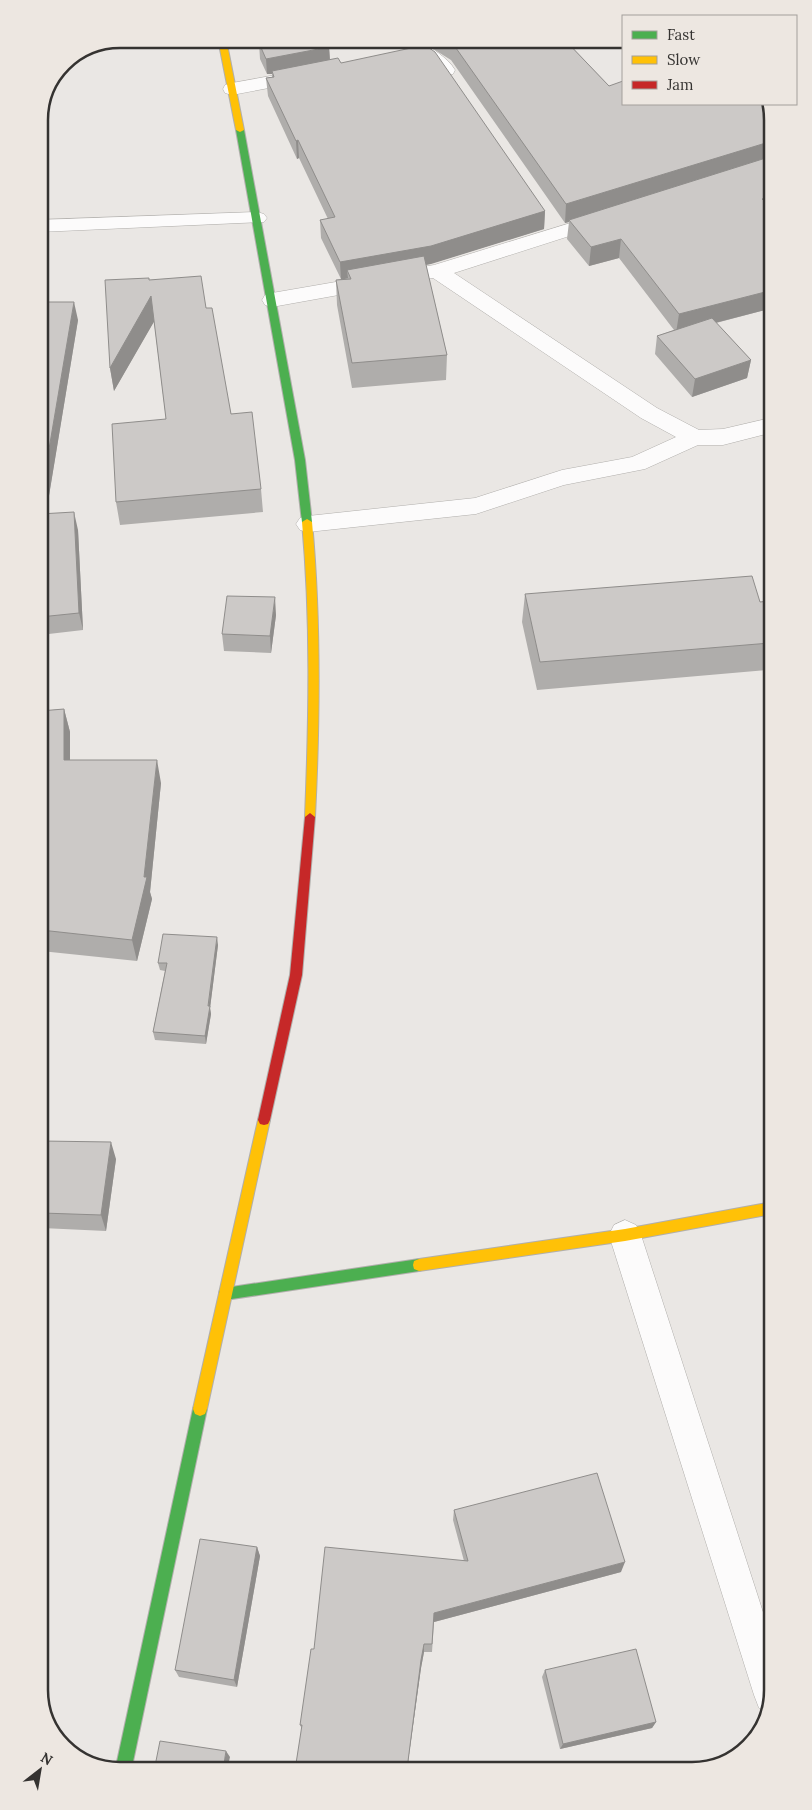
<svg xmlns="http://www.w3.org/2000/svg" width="812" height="1810" font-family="Lora,serif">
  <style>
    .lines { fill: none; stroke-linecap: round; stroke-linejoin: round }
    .street-casing { stroke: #b1afac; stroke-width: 1 }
    .fast-casing { stroke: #b1afac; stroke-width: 2 }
    .slow-casing { stroke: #b1afac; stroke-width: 2 }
    .jam-casing { stroke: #b1afac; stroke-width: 2 }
    .street { fill: #fcfbfb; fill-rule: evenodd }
    .fast { fill: #4caf50; fill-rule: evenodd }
    .slow { fill: #ffc107; fill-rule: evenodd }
    .jam { fill: #c62828; fill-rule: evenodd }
    .wall { fill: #afadab }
    .shaded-wall { fill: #8f8d8b }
    .building { fill: #ccc9c7; stroke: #8f8d8b }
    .rim { fill: none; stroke: #353331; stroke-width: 2.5 }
  </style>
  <rect width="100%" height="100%" fill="#eae7e4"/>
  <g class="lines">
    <defs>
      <path id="street" d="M404,39H422C432,51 447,56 455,70L453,74H439L436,68L417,56Z
        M304,70L311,72L313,76L311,80L232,95L225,93L223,89L225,85L232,83Z
        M257,212L264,214L267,218L264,222L39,232V220Z
        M603,213L610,215L613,219L610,223L454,273L657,408L699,430L723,429L770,418V433L723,445H698L645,469L564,485L476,514L308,532L300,530L296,524L300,518L308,516L475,498L562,470L632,457L676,437L641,418L433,278L272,307L265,305L262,300L265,295L272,293L434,265Z
        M625,1220L636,1225L641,1235L773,1643V1691L767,1711L759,1708L754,1695L609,1235L614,1225Z"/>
      <path id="fast" d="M237,128L244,130L305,460L312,522L307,525L302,522L295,460L236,130Z
        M419,1259L424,1261L425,1265L424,1269L419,1271L225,1300L220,1298L219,1294L220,1290L225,1288Z
        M200,1402L205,1404L207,1409L131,1771H115L193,1409L195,1404Z"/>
      <path id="slow" d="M218,39H226L244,130L240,132L236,130Z
        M307,519L312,522C321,620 320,718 315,817L310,821L305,817C309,718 311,620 302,522Z
        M264,1115L268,1116L270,1120L207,1409L205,1414L200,1416L195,1414L193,1409L258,1120L260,1116Z
        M772,1202V1214L625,1241L419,1271L414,1269L413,1265L414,1261L419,1259L625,1229Z"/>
      <path id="jam" d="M310,813L315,817L302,975L270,1120L268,1124L264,1125L260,1124L258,1120L290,975L305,817Z"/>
    </defs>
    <use href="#street" class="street-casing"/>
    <use href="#fast" class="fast-casing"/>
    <use href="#slow" class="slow-casing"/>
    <use href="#jam" class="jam-casing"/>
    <use href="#street" class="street"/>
    <use href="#fast" class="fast"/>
    <use href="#slow" class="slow"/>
    <use href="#jam" class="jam"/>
  </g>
  <path class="wall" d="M261,39H325L329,47L330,59L341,63L545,211L544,229L426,265L447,355L446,380L352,388L337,305L336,280L341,279L321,238L320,220L328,219L299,158L297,159L268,96L266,78L272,77V74H267L260,59L259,43H263Z
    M424,39H570L565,40L609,86L769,104V309L716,323L751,360L747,378L692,397L655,354L657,336L674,330L619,258L589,266L567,239L569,222L565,223L451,60L430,47Z
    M150,280L206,308L231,414L261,489L263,512L120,525L116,502L166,419L154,321L114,391L110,368Z
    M39,302L78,320L46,513L78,530L83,630L40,635Z
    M525,594L760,602L770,601V666H767L766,670L537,690L522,622Z
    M276,615L271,653L224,651L222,634Z
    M64,709L70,732V760L161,783L150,892L152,899L137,961L41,951L40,711Z
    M218,945L210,1008L211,1014L206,1044L155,1040L153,1032L165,971L160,970L158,963Z
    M42,1141L116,1159L106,1231L42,1228Z
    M454,1510L621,1572L434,1622L432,1652H424L421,1668L407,1769L295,1770L302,1729L300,1725L314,1649L464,1561L453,1520Z
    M257,1547L260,1556L237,1687L179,1677L175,1670Z
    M545,1670L656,1722L652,1728L560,1749L542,1677Z"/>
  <path class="shaded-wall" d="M329,47L330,62L272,71V74H267L266,59Z
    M298,140L299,158L297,159L296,141Z
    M769,142V160L569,220V222L565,223L566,204Z
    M769,197V215L762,199Z
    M545,211L544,229L431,264L351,278L347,270L348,278L341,280L340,262Z
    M621,239L619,258L589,266L591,247Z
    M769,291V309L676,333L679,314Z
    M151,296L155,320L114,391L110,368Z
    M74,302L78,320L46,514L41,496Z
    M751,360L747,378L692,397L695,379Z
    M74,512L78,530L83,630L79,613Z
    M275,597L276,615L271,653L270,636Z
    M64,709L70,732V782L64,760Z
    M157,760L161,783L150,892L152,899L137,961L132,940L144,877Z
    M217,937L218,945L210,1008L211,1014L206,1044L205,1036Z
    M111,1142L116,1159L106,1231L101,1215Z
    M257,1547L260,1556L237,1687L234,1680Z
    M625,1562L621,1572L434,1622V1613Z
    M424,1644V1652L421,1668L407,1769L421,1660Z
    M43,1662L49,1668L46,1721L43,1717Z
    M656,1722L652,1728L560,1749L563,1744Z
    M226,1751L230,1757L227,1770H223Z"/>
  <path class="building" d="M266,39H325L329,47L266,59L259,43L268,42Z
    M447,39H564L609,86L623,81V104H769V142L566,204L451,41Z
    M425,45L435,52L545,211L431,246L340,262L320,220L335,217L298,140L296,141L266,78L274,77L272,71L338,58L341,63Z
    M769,157V197L762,199L769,205V291L679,314L621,239L591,247L569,220Z
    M424,256L447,355L352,363L336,280L351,279L347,270Z
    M201,276L206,308H212L231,414L252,412L261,489L116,502L112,424L166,419L151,296L110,368L105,280L149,278V280Z
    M39,302H74L41,496H40Z
    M712,318L751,360L695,379L657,336Z
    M74,512L79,613L40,617V514Z
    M752,576L760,602L770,601V643L540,662L525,594Z
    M227,596L275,597L270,636L222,634Z
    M64,709V760H157L144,877H147L132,940L41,930L40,711Z
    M163,934L217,937L208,1006H210L205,1036L153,1032L167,963H158Z
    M42,1141L111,1142L101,1215L42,1213Z
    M597,1473L625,1562L434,1613L432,1644H424L421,1660L407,1769L295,1770L302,1725H300L311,1649H314L325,1547L468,1561L454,1510Z
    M200,1539L257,1547L234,1680L175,1670Z
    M636,1649L656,1722L563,1744L545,1670Z
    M160,1741L226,1751L223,1770L154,1771Z"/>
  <path d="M0 0H812V1810H0ZM120 48H692A72 72 0 0 1 764 120V1690A72 72 0 0 1 692 1762H120A72 72 0 0 1 48 1690V120A72 72 0 0 1 120 48Z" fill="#ede7e1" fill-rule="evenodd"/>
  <path class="rim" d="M120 48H692A72 72 0 0 1 764 120V1690A72 72 0 0 1 692 1762H120A72 72 0 0 1 48 1690V120A72 72 0 0 1 120 48Z"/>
  <rect x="622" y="15" width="175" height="90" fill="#ede7e1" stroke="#a39f9b"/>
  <rect x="632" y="31" width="25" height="8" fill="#4caf50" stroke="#a39f9b"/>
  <text x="667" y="40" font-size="15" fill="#353331">Fast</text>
  <rect x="632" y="56" width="25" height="8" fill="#ffc107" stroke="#a39f9b"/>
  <text x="667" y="65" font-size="15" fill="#353331">Slow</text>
  <rect x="632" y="81" width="25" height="8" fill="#c62828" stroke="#a39f9b"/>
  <text x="667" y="90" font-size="15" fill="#353331">Jam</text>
  <g transform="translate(40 1770) rotate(31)" stroke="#ede7e1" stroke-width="4" paint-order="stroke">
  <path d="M0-4L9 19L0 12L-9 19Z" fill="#353331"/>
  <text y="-8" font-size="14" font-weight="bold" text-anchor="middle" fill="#353331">N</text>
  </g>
</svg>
